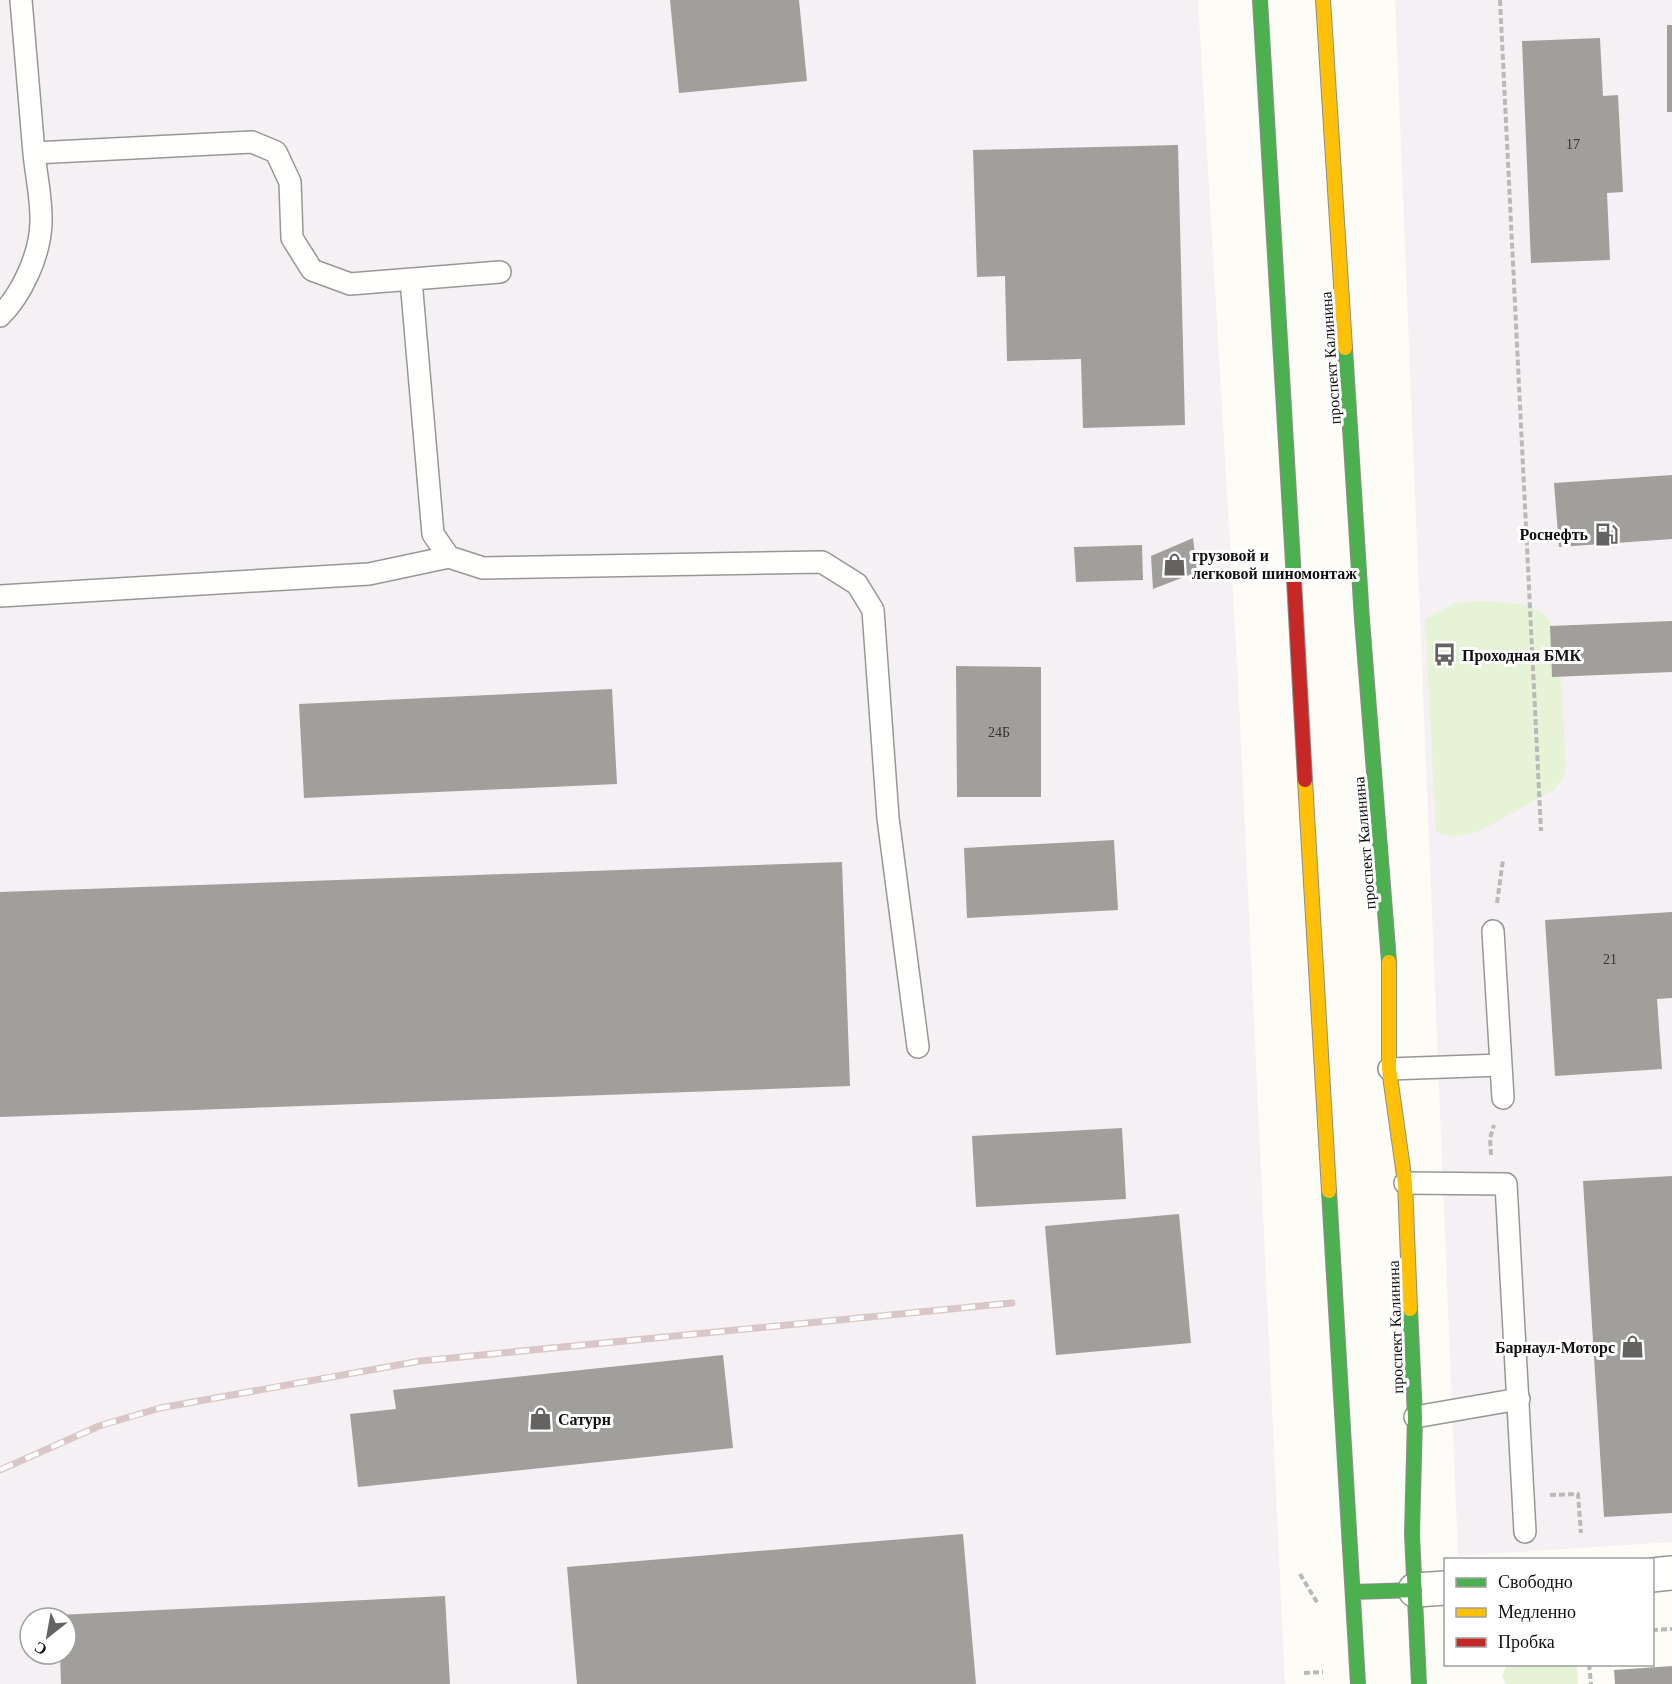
<svg xmlns="http://www.w3.org/2000/svg" width="1672" height="1684" font-family="'Times New Roman',serif">
  <style>
    .industrial { fill: #f5f0f3; fill-rule: evenodd }
    .green { fill: #e7f3d7 }
    .building { fill: #a19f9c }
    .lines { fill: none; stroke-linecap: round; stroke-linejoin: round }
    .lane-casing { stroke: #979795; stroke-width: 24 }
    .street-casing { stroke: #979795; stroke-width: 36 }
    .fast-casing { stroke: #8e8d8b; stroke-width: 16 }
    .slow-casing { stroke: #8e8d8b; stroke-width: 16 }
    .jam-casing { stroke: #8e8d8b; stroke-width: 16 }
    .path { stroke: #b9b9b8; stroke-width: 4; stroke-dasharray: 6 3; stroke-linecap: butt }
    .lane { stroke: #fffffe; stroke-width: 21 }
    .street { stroke: #fffffe; stroke-width: 33 }
    .fast { stroke: #4caf50; stroke-width: 14 }
    .slow { stroke: #ffc107; stroke-width: 14 }
    .jam { stroke: #c62828; stroke-width: 14 }
    .rail-casing { stroke: #d9c6c7; stroke-width: 7 }
    .rail { stroke: #fff; stroke-width: 4.5; stroke-dasharray: 14; stroke-linecap: butt }
    .labels { text-anchor: middle; stroke-width: 6; stroke-linejoin: round; paint-order: stroke }
    .number-label { font-size: 14px; fill: #353434 }
    .street-label { font-size: 16px; fill: #111; stroke: #fff }
    .poi-label { font-size: 16px; font-weight: bold; fill: #111; stroke: #fff; text-anchor: start }
  </style>
  <rect width="100%" height="100%" fill="#fdfcf7"/>
  <path class="industrial" d="M0,0H1198L1238,679L1285,1684H0ZM30,1618H66V1654H30Z
    M1395,0H1672V1542L1458,1556Z"/>
  <path class="green" d="M1482,601C1505,603 1538,601 1551,623C1554,628 1556,635 1559,640L1566,768L1563,778L1554,790L1478,832L1452,837L1436,832L1425,619L1455,603Z
    M1507,1664L1577,1665L1578,1684H1506L1502,1676Z"/>
  <path class="building" d="M670,0H799L807,81L679,93Z
    M1667,25H1672V112H1667Z
    M1600,38L1603,96L1618,95L1623,192L1607,193L1610,260L1531,263L1522,41Z
    M1178,145L1185,425L1083,428L1081,359L1007,361L1005,276L977,277L973,150Z
    M1672,475V539L1559,547L1554,483Z
    M1193,538L1197,572L1153,589L1151,556Z
    M1142,545L1143,580L1076,582L1074,547Z
    M1672,621V672L1552,677L1550,626Z
    M956,666L1041,667V797H957Z
    M612,689L617,784L304,798L299,704Z
    M1114,840L1118,910L967,918L964,848Z
    M842,862L850,1086L0,1117V892Z
    M1672,912V998L1657,999L1662,1069L1555,1076L1545,920Z
    M1122,1128L1126,1199L976,1207L972,1136Z
    M1672,1176V1513L1604,1517L1583,1181Z
    M1179,1214L1191,1343L1056,1355L1045,1226Z
    M723,1355L733,1448L358,1487L350,1414L396,1409L393,1390Z
    M963,1534L976,1684H577L567,1567Z
    M445,1596L450,1684H61L60,1654H66V1618H58V1615Z
    M1672,1666V1684H1615L1614,1670Z"/>
  <g class="lines">
    <defs>
      <path id="lane" d="M21,0L34,153L252,142L276,152L290,182L292,238L312,270L350,284L500,272
        M411,280L433,534L449,557L483,568L822,562L857,584L873,610L888,818L918,1047
        M0,316C22,294 40,255 41,223C42,200 36,175 34,153
        M0,596L369,574L449,557
        M1493,931L1503,1098
        M1389,1069L1501,1065
        M1405,1183L1506,1184L1525,1532
        M1415,1417L1519,1399"/>
      <path id="street" d="M1652,1575L1672,1573
        M1415,1590L1446,1588"/>
      <path id="fast" d="M1260,0L1294,580
        M1345,348L1362,620L1389,962
        M1329,1191L1358,1684
        M1410,1309L1415,1417L1412,1534L1419,1684
        M1354,1592L1415,1590"/>
      <path id="slow" d="M1323,0L1345,348
        M1305,780L1329,1191
        M1389,962V1069L1405,1183L1410,1309"/>
      <path id="jam" d="M1294,580L1305,780"/>
    </defs>
    <use href="#lane" class="lane-casing"/>
    <use href="#street" class="street-casing"/>
    <use href="#fast" class="fast-casing"/>
    <use href="#slow" class="slow-casing"/>
    <use href="#jam" class="jam-casing"/>
    <path class="path" d="M1500,0L1541,831
      M1497,903L1503,860
      M1491,1155L1490,1138L1494,1125
      M1550,1495L1578,1494L1581,1533
      M1300,1574L1318,1604
      M1652,1630L1672,1629
      M1589,1664L1591,1684
      M1304,1673L1323,1672"/>
    <use href="#lane" class="lane"/>
    <use href="#street" class="street"/>
    <use href="#fast" class="fast"/>
    <use href="#slow" class="slow"/>
    <use href="#jam" class="jam"/>
    <defs>
      <path id="rail" d="M0,1470L99,1426L160,1408L420,1361L1012,1303"/>
    </defs>
    <use href="#rail" class="rail-casing"/>
    <use href="#rail" class="rail"/>
  </g>
  <defs>
    <symbol id="fuel-bare" viewBox="-9 -9 18 18"><path d="M-5.5-6h7V0h2V4h1.3V-2.5L3-4.5l.8-.8L6-3V5H2.5V1h-1V6h-7ZM-4.2-4.7v3.2H.2V-4.7Z" fill="#646362" stroke="#fff" stroke-width="2.5" paint-order="stroke"/></symbol>
    <symbol id="shop-bare" viewBox="-9 -9 18 18"><path d="M-5-2.5h2.3a2.7 3.5 0 0 1 5.4 0H5L5.5 6h-11ZM-1.5-2.5h3a1.5 2.3 0 0 0-3 0Z" fill="#646362" stroke="#fff" stroke-width="2.5" paint-order="stroke"/></symbol>
    <symbol id="bus-bare" viewBox="-9 -9 18 18"><path d="M-5-6H5V4H4V6H2V4H-2V6H-4V4H-5ZM-3.5-4V0h7V-4ZM-3.5 1.2v1.5H-2V1.2ZM2 1.2v1.5H3.5V1.2Z" fill="#646362" stroke="#fff" stroke-width="2.5" paint-order="stroke"/></symbol>
  </defs>
  <g fill-rule="evenodd">
    <use href="#fuel-bare" x="1590" y="518" width="33" height="33"/>
    <use href="#shop-bare" x="1158" y="548" width="33" height="33"/>
    <use href="#bus-bare" x="1428" y="638" width="33" height="33"/>
    <use href="#shop-bare" x="1616" y="1330" width="33" height="33"/>
    <use href="#shop-bare" x="524" y="1402" width="33" height="33"/>
  </g>
  <g class="labels">
    <g class="number-label">
      <text x="1573" y="149">17</text>
      <text x="999" y="737">24Б</text>
      <text x="1610" y="964">21</text>
    </g>
    <g class="street-label">
      <text transform="translate(1330 358) rotate(-94)" y="6">проспект Калинина</text>
      <text transform="translate(1364 843) rotate(-95)" y="6">проспект Калинина</text>
      <text transform="translate(1395 1327) rotate(-92)" y="6">проспект Калинина</text>
    </g>
    <g class="poi-label">
      <text x="1588" y="540" text-anchor="end">Роснефть</text>
      <text x="1192" y="561">грузовой и<tspan x="1192" dy="18">легковой шиномонтаж</tspan></text>
      <text x="1462" y="661">Проходная БМК</text>
      <text x="1615" y="1353" text-anchor="end">Барнаул-Моторс</text>
      <text x="558" y="1425">Сатурн</text>
    </g>
  </g>
  <rect x="1444" y="1558" width="210" height="108" fill="#ffffff" stroke="#a0a0a0" stroke-width="1.5"/>
  <rect x="1456" y="1578" width="30" height="9" fill="#4caf50" stroke="#a0a0a0" stroke-width="1.5"/>
  <text x="1498" y="1588" font-size="18" fill="#111111">Свободно</text>
  <rect x="1456" y="1608" width="30" height="9" fill="#ffc107" stroke="#a0a0a0" stroke-width="1.5"/>
  <text x="1498" y="1618" font-size="18" fill="#111111">Медленно</text>
  <rect x="1456" y="1638" width="30" height="9" fill="#c62828" stroke="#a0a0a0" stroke-width="1.5"/>
  <text x="1498" y="1648" font-size="18" fill="#111111">Пробка</text>
  <g transform="translate(48 1636) rotate(211)"><circle r="28" fill="#ffffff" stroke="#a0a0a0" stroke-width="1.5"/>
  <path d="M0-4.5L10 22L0 15L-10 22Z" fill="#646362"/>
  <text y="-9" font-size="16" font-weight="bold" text-anchor="middle" fill="#111111">С</text>
  </g>
</svg>
